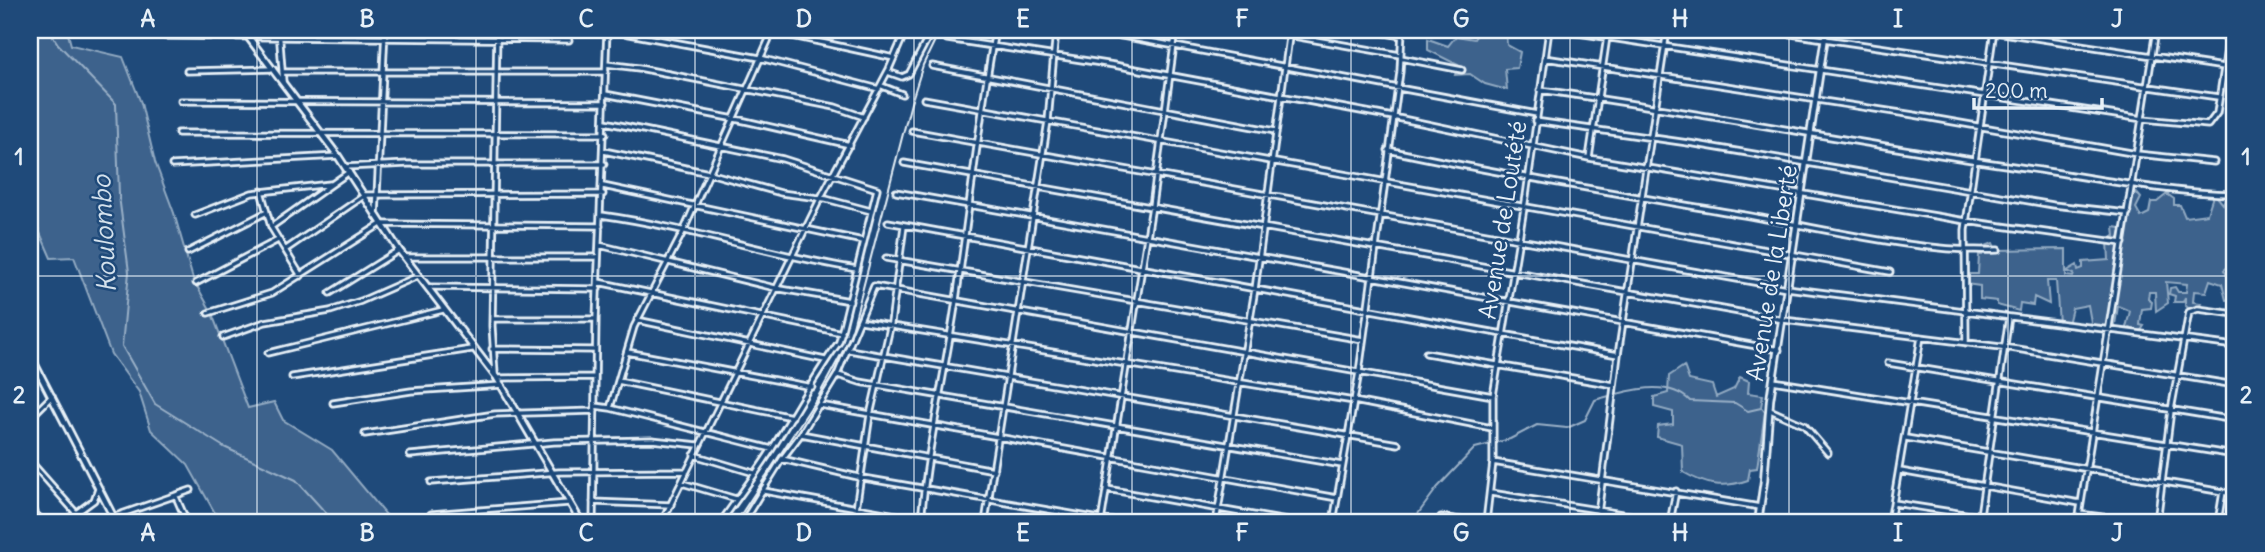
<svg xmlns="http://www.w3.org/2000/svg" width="2265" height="552" font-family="Delius,sans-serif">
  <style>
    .green { fill: #3c628c; stroke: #92aac2; stroke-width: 2 }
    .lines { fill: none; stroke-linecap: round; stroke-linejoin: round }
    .stream { stroke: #9ab0c7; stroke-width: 2 }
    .minor-casing { stroke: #e8f1f8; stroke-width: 9 }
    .tertiary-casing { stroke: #e8f1f8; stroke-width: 10 }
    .minor { stroke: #1f4a7a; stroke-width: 3.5 }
    .tertiary { stroke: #1f4a7a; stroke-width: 4.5 }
    .rail { stroke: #e8f1f8; stroke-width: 2 }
    .grid { fill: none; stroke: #e8f1f8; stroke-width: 2; stroke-opacity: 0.55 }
    .labels { text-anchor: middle; stroke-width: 5; stroke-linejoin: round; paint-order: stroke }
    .street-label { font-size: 24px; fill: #e8f1f8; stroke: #1f4a7a }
    .water-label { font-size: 26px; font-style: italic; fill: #d4e1ec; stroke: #1f4a7a }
    .neatline { fill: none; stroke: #e8f1f8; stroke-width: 2.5 }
    .grid-label { font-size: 23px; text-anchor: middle; font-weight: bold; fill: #e8f1f8 }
  </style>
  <rect width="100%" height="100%" fill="#1f4a7a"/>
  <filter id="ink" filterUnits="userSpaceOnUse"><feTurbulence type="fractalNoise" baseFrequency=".0143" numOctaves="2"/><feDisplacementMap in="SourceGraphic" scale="14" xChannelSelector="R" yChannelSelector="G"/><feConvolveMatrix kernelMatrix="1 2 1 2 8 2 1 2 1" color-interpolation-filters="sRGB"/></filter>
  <g filter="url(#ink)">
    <path class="green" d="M30,30H67L71,45L123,57L141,103L155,162L174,213L193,279L211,311L248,408L274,402L283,420L332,450L392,522H254L248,516L232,522H220L188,465L151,430L139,392L111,354L74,257L51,258L30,210Z
      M1480,30L1506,33L1507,45L1520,52L1517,68L1505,69L1507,90L1485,84L1470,74L1455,75L1458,65L1428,50V39L1448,46L1456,36L1474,39Z
      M2135,191L2141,198L2136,208L2141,217L2149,213L2151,202H2157L2167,194L2174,199V205H2180L2185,217L2207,214L2214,193L2223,204L2226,197L2235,198V268L2232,264L2224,270L2228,277L2235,276V299L2226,300L2222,284L2210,280L2206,292L2194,291L2193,302L2201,303L2199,308H2188L2185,305V297L2183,302H2174L2175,296L2169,294L2170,288L2175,287L2178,292H2186L2187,284L2166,282L2168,303L2156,311L2155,292H2149L2148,299L2152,302L2151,308L2142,309L2140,325L2144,326L2140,332L2130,328L2125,332L2130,311L2118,306L2114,331H2110L2112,302L2105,330L2099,329V326L2097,329L2088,327L2091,322L2088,305L2072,308L2068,324L2059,323L2056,281H2047L2049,304L2034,297L2033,305L2020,303L2019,311L1997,305V301L1980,299V286L1965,284L1966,274H1978L1979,255H1982L1983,247L1993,243L1996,250L2066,249V276L2073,277L2074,274L2067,271L2077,265L2078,270L2083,268V262L2109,260L2108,241L2097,240L2115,236L2114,227L2120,228L2125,223Z
      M1684,366L1689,380L1712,385L1716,397L1734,389L1740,377L1749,381L1748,393L1763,395L1761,407L1765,412L1757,468L1750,469L1748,480C1723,489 1705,485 1683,472L1682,444L1657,437L1658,426L1673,424V412L1654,407V397L1668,393L1669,376Z"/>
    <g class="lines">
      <path class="stream" d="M49,30L58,44L116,104L119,196L129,272L122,346L155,404L224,447L296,480L334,522
        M1412,522L1437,488L1475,448L1510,439L1537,425L1567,428L1585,420L1595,400C1623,392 1667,377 1690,401L1735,403L1748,411L1761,408"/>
      <defs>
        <path id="minor" d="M279,30L283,82
          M608,30L760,58L879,89
          M765,30L894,58
          M915,30L929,36
          M1090,30L1537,114
          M1259,30L1400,55
          M1371,30L1401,36
          M1558,30L2143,119L2208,125L2217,113L2230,30
          M1763,30L2218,97
          M1983,30L2224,67
          M2189,30L2235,38
          M165,36L569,40
          M947,39L1114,65L1393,117L1589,158L1966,221L2123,243
          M1401,58L1462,70
          M1545,58L1914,115L2137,154L2214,162
          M606,64L639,68L835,107L864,117
          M932,66L1275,131
          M187,71L273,69
          M282,72H606
          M888,72L902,77L909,74L932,30
          M882,86L902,94
          M1540,90C1707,113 1873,147 2040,170C2105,180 2170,193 2235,194
          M605,94L745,121L850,145
          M924,99L1890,272
          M181,101L605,103
          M1535,121L1695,144L2053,205L2128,213
          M605,122L783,159L877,189L839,342C815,375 795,412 773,447C757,473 738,497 721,522
          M912,131L1787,288L2235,346
          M178,133L605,134
          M1388,150C1510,176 1633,196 1755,217C1831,230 1922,253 1998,250
          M604,151L709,173L781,193L826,199L871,211
          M1589,158L1608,30
          M904,163L1784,320L2017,349L2235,385
          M172,165L338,156
          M345,167L408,164H604
          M603,186L863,241
          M261,191L271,227L301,276
          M896,192L1779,350
          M195,215L252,193L330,184
          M601,215C687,227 770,255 857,269
          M376,216L385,30
          M888,222L1618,355
          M271,227L349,172
          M30,239L36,237
          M599,245L775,288L850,301
          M285,250L365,195L603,194
          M188,252L265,213
          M404,257H598
          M886,258L1363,340
          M598,282L842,333
          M196,283L278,240
          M429,287L598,289
          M330,293L399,250
          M208,313L272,293L381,224L600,226
          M493,319H595
          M637,320L825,360
          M861,321L1354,401L1492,428
          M223,337L265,322L330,311L361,301L418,276
          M1966,343L1965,230L1994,30
          M492,349L595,350
          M849,350L1398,444
          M627,352L812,387
          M268,353L443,310
          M1426,353L1614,385
          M1888,363L2235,420
          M495,374L492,326L497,30
          M838,375L860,382L1342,465
          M292,377L472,349
          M497,378L595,377
          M618,381L792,417
          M1773,381L2235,455
          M333,403L411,391L502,385
          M820,405L1337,498
          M595,406L610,408L634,327L683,232L773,30
          M610,408L772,449
          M1770,410L1804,425L1828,453
          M30,418L52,396
          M365,434L495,414L595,411
          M801,434L994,470
          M1906,438L2235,494
          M410,455L554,442L652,440L698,445
          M694,455L754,473
          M782,459L801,434L837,375L874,286L1493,396
          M30,461L84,522
          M1493,462L1760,507
          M1900,471L2080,503
          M431,482L559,472L687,471
          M682,483L736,499
          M1107,489L1292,522
          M764,491L934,522
          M1491,493L1672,522
          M176,497L187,522
          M593,502L671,505
          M1894,503L2015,522
          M30,508L43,522
          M431,514L569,503
          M2079,514L2141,522
          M113,517L191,490
          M1441,517L1472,522
          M64,522L94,500L98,489
          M593,522L596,319L607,30
          M662,522L820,199L889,69L906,30
          M743,522L782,459L858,477L1117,522
          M854,522L870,415L891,323L904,226
          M921,522C927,447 945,375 956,300C969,210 979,120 995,30
          M985,522L1048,121L1056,30
          M1101,522L1152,206L1176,30
          M1216,522L1255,289L1290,30
          M1333,522L1359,372L1400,72L1402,30
          M1486,522L1493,462V396L1526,196L1549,30
          M1597,522L1618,355L1667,30
          M1670,522L1676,491
          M1890,522L1921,337
          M1979,522L2009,317
          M2078,522L2156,30
          M2157,522L2171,410L2189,312L2198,309L2235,314
          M2218,522L2223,492"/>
        <path id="tertiary" d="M243,30L338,156L399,250L497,378L581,522
          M30,355L116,522
          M1758,522L1764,481L1770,400L1826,30"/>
      </defs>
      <use href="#minor" class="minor-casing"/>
      <use href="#tertiary" class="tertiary-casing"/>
      <use href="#minor" class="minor"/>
      <use href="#tertiary" class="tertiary"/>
      <path class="rail" d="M736,522L819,395L850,338L911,103L923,65L940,30"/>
    </g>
  </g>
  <path class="grid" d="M257,30V522M476,30V522M695,30V522M914,30V522M1132,30V522M1351,30V522M1570,30V522M1789,30V522M2008,30V522M30,276H2235"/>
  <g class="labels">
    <g class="street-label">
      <text transform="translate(1503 220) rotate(-81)" y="8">Avenue de Loutété</text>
      <text transform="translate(1772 273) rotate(-81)" y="8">Avenue de la Liberté</text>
    </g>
    <g class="water-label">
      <text transform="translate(104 234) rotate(-93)" y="9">Koulombo</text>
    </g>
  </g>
  <rect width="2265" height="552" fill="none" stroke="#1f4a7a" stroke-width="77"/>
  <path d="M1974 98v10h128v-10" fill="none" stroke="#e8f1f8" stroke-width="3.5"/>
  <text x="1985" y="98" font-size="21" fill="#e8f1f8" stroke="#1f4a7a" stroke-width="5" paint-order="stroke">200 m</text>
  <rect x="38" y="38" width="2188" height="476" class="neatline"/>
  <g class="grid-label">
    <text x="148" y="27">A</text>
    <text x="367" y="27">B</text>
    <text x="586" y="27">C</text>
    <text x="804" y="27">D</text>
    <text x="1023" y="27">E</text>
    <text x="1242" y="27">F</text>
    <text x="1461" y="27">G</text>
    <text x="1680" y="27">H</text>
    <text x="1898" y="27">I</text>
    <text x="2117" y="27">J</text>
    <text x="19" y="165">1</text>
    <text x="2246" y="165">1</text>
    <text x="19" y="403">2</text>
    <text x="2246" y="403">2</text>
    <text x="148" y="541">A</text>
    <text x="367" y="541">B</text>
    <text x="586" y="541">C</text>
    <text x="804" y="541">D</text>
    <text x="1023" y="541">E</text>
    <text x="1242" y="541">F</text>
    <text x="1461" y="541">G</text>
    <text x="1680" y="541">H</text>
    <text x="1898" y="541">I</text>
    <text x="2117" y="541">J</text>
  </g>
</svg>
